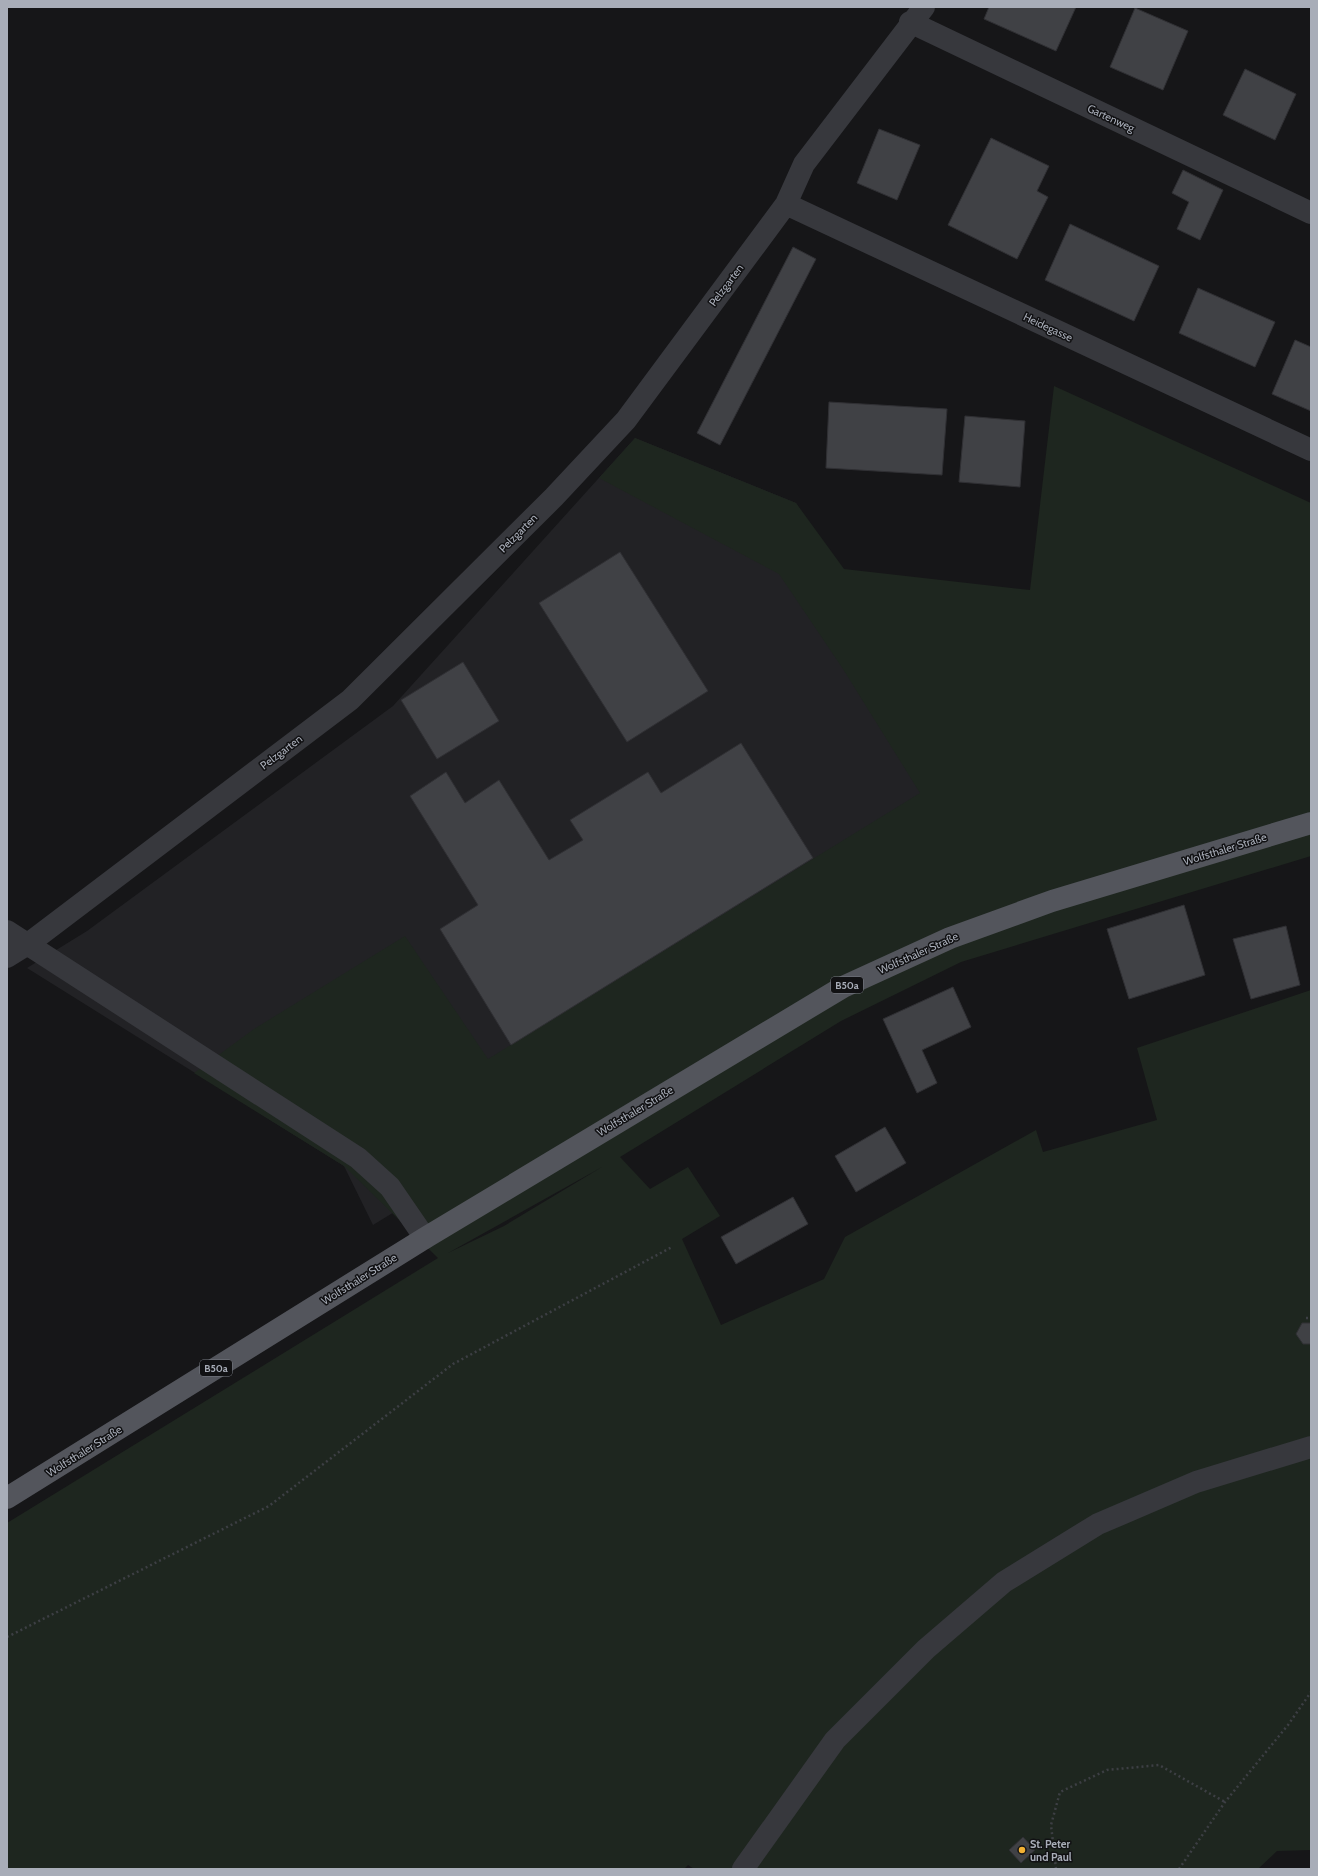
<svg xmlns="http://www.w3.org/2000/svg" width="1318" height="1876" font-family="Cabin,sans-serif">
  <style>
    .built { fill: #222225 }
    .green { fill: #1e261f; fill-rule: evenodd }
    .building { fill: #404145; stroke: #303034 }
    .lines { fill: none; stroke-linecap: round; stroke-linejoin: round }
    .path { stroke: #3d3f44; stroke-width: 2.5; stroke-dasharray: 2 3; stroke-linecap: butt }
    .minor { stroke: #37383d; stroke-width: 22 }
    .major { stroke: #53555c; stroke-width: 22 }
    .poi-dot { fill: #f2b134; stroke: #111113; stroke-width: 1.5 }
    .labels { text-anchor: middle; stroke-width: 3; stroke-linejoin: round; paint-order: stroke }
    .shield { fill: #111113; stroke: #7b7e86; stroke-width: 1 }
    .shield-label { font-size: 10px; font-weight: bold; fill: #a8adb8 }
    .street-label { font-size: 11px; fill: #a8adb8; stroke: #111113 }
    .poi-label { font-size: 11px; font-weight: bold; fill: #a8adb8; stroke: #111113; text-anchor: start }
  </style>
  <rect width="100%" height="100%" fill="#161618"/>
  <path class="built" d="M635,438L796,503L1022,865L510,1141L373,1225L344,1166L27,968L87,931L393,706Z"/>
  <path class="green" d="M1054,386L1311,503V856L961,962L841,1021L620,1157L650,1189L688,1167L720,1216L682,1239L721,1325L824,1279L845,1237L1036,1130L1043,1152L1157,1120L1137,1048L1311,990V1850L1277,1851L1258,1869H694L688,1865L684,1869H7V1523L438,1258L344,1166L194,1073L254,1029L405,936L488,1059L920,793L843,669L779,574L599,478L635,438L796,503L844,569L1030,590ZM602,1167L504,1226L448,1253Z"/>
  <path class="building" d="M989,7H1076L1056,51L984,19Z
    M1135,8L1188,31L1163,90L1110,67Z
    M1245,69L1296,94L1275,140L1223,115Z
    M879,129L920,145L897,200L857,183Z
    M991,138L1049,166L1037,191L1048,197L1017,259L948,225Z
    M1183,170L1223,190L1200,240L1177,229L1189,202L1172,193Z
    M1070,224L1159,266L1134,321L1045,280Z
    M793,247L816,259L720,445L697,433Z
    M1198,288L1275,322L1255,367L1179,333Z
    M1295,340L1311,347V411L1272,394Z
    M829,402L947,409L942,475L826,468Z
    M965,416L1025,421L1020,487L959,482Z
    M620,552L708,691L627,742L539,603Z
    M463,662L499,721L437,759L401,700Z
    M741,743L813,858L511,1045L440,929L478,905L410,796L446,772L465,803L499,780L549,860L583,840L570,820L648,772L661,793Z
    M1184,905L1205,975L1129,999L1107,929Z
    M1286,926L1300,985L1251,999L1233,939Z
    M953,987L971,1027L922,1050L937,1083L917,1093L883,1019Z
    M885,1127L906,1163L856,1192L835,1156Z
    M793,1197L808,1224L736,1264L721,1237Z
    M1302,1323H1311V1344H1303L1296,1334Z
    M1023,1837L1035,1850L1021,1863L1009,1850Z"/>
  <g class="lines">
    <path class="path" d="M1306,1318H1311
      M7,1637L269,1506L453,1364L672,1247
      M1056,1869L1051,1825L1060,1792L1107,1770L1159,1765L1225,1802
      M1179,1869L1225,1802L1288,1725L1311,1692"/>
    <path class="minor" d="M910,22L1311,213
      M786,204L1311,450
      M7,931L358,1158L390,1187L425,1238
      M7,957L28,944L350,700L554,497L626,420L786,204L804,164L924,7
      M743,1869L835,1740L926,1649L1004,1582L1098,1524L1196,1482L1311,1447"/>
    <path class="major" d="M7,1498L425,1238L843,987L950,938L1052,901L1311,823"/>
  </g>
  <circle class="poi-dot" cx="1022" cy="1850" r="4"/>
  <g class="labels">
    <g class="shield">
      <rect x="831" y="977" width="32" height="16" rx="3"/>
      <rect x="200" y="1360" width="32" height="16" rx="3"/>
    </g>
    <g class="shield-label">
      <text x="847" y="989">B50a</text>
      <text x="216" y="1372">B50a</text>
    </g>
    <g class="street-label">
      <text transform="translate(1111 118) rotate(25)" y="4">Gartenweg</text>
      <text transform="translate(726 285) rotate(-53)" y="4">Pelzgarten</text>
      <text transform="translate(1048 327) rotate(25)" y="4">Heidegasse</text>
      <text transform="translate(518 533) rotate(-45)" y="4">Pelzgarten</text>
      <text transform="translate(281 752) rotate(-37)" y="4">Pelzgarten</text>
      <text transform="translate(1225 849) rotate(-17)" y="4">Wolfsthaler Straße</text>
      <text transform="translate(918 953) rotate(-24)" y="4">Wolfsthaler Straße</text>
      <text transform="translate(635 1111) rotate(-31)" y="4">Wolfsthaler Straße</text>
      <text transform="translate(359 1279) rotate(-32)" y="4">Wolfsthaler Straße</text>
      <text transform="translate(84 1451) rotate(-32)" y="4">Wolfsthaler Straße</text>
    </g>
    <g class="poi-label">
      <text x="1030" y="1848">St. Peter<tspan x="1030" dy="13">und Paul</tspan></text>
    </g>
  </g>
  <rect width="1318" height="1876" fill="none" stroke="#a8adb8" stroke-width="16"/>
</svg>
